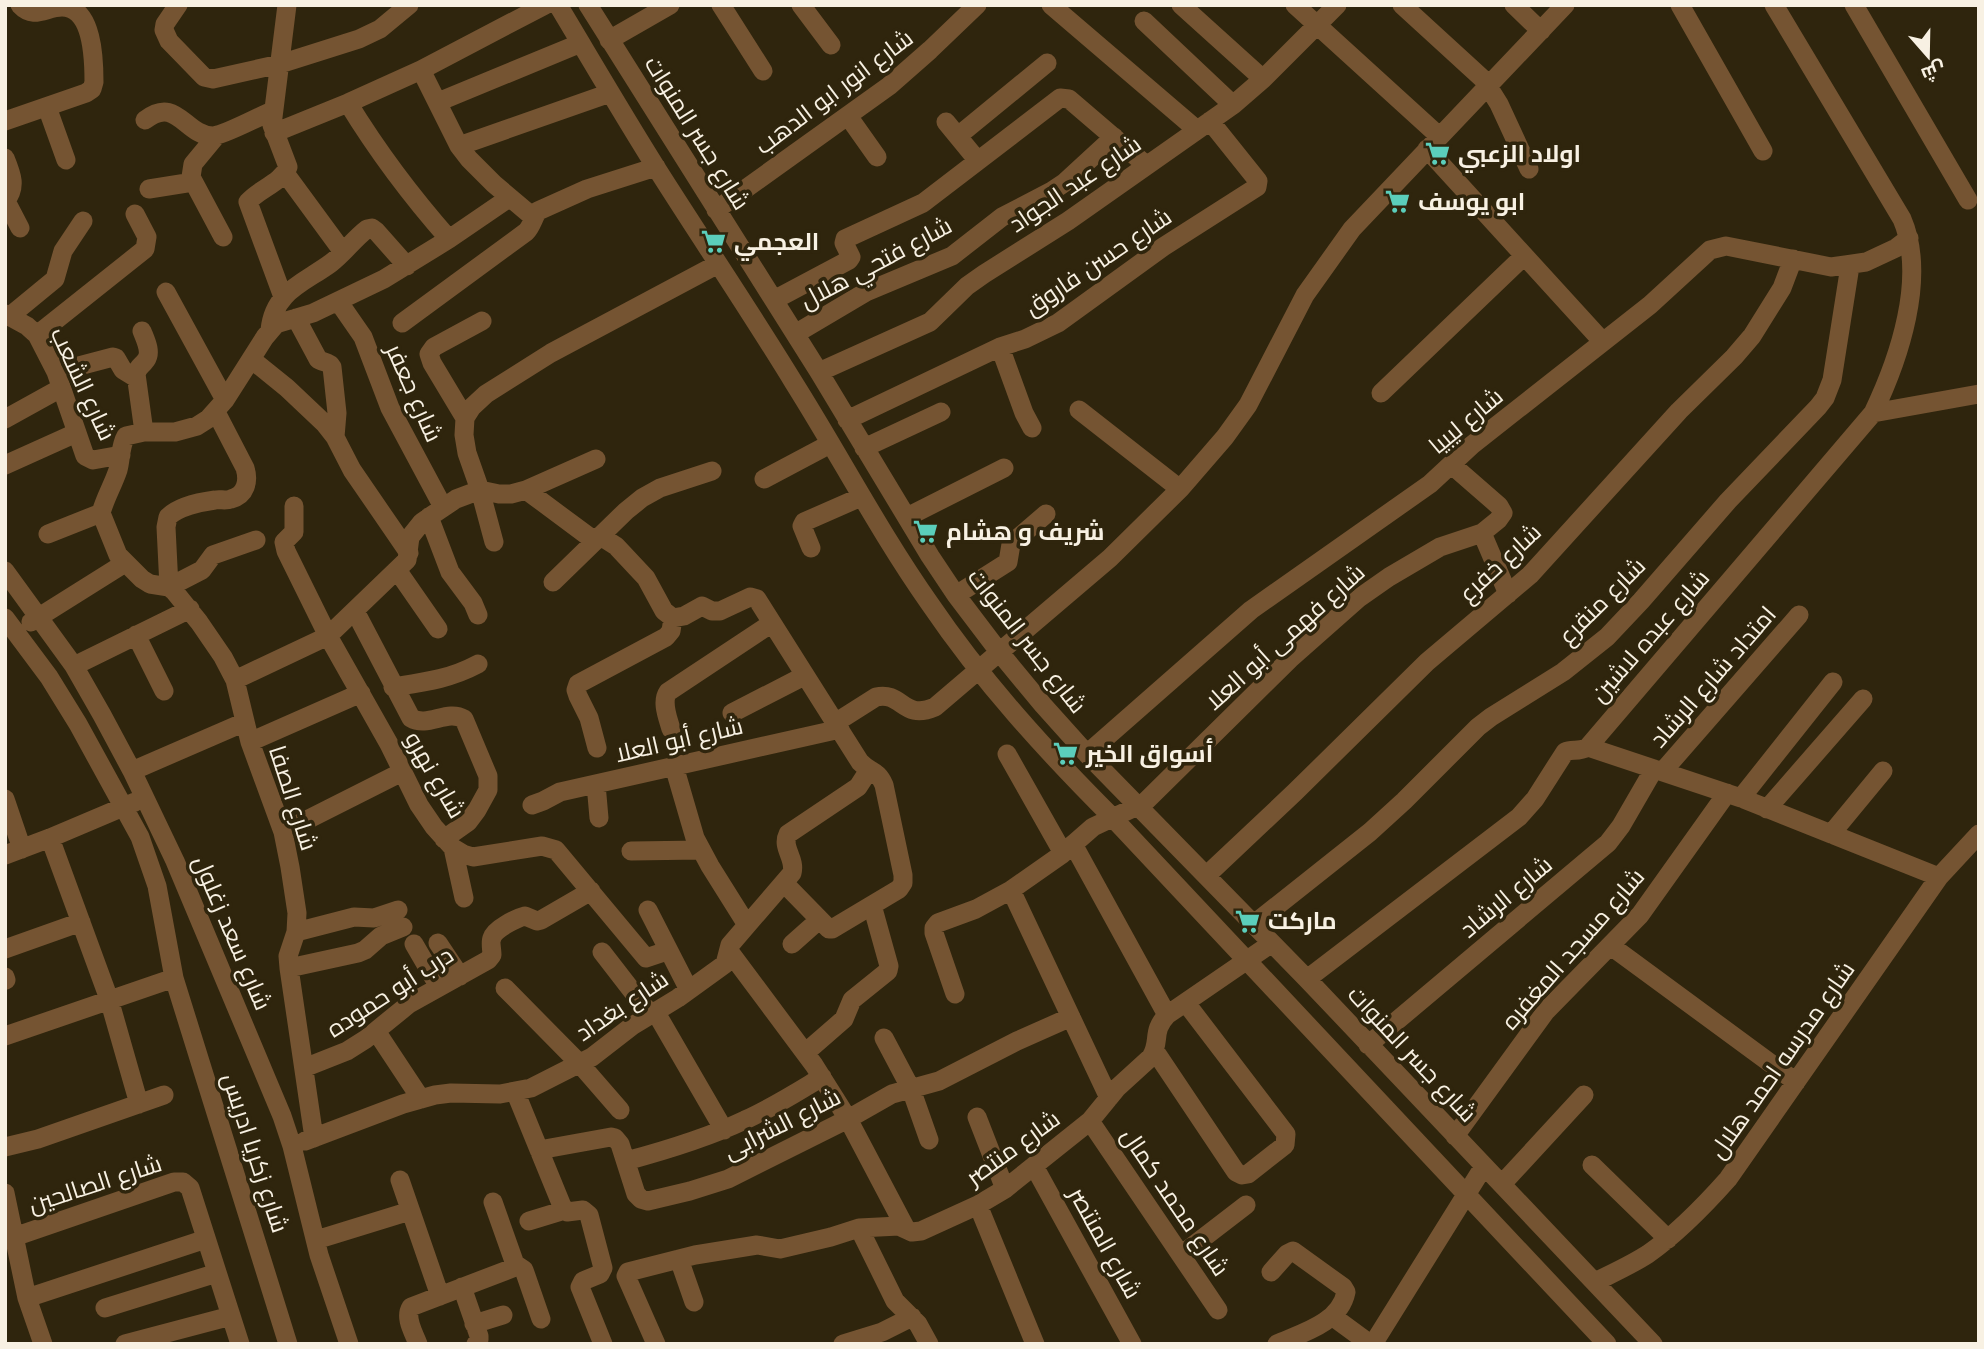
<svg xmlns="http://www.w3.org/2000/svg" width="1984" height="1349" font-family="'PT Sans',Cairo,sans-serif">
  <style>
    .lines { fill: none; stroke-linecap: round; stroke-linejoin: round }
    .minor { stroke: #755432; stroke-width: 19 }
    .labels { text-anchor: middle; stroke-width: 7; stroke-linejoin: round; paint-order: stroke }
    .street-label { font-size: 24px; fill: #f8f1e3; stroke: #2f250d }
    .poi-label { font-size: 24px; font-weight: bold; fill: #f8f1e3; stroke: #2f250d; text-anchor: start }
  </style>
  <rect width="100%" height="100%" fill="#2f250d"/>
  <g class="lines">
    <path class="minor" d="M178,5L165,24L164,30L169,41L204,77L213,79L280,64L359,39L380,29L409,5
      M558,5C591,60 623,115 657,169C702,240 750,311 794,383C840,456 880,533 930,604C983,682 1046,751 1112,817L1607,1344
      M588,5L819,372L930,556L956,595L1000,653L1043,705L1087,754L1307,979L1653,1344
      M721,5L763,71
      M801,5L831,45
      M1051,5L1197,130
      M1181,5L1263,79
      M1295,5L1439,136
      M1402,5L1484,80L1499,104L1529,169
      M1514,5L1541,31
      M1680,5L1763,151
      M1854,5L1968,200
      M1144,21L1233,105
      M609,40L670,5
      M421,70L459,146L469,159L494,184L533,217
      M438,102L581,43
      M348,103C378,152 411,196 449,239
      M47,107L66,160
      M848,116L877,157
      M145,120C177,95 185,136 213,136C225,135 259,116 273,111
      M5,121L86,93L92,89L94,82C94,60 93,7 62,7C46,7 34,20 20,5
      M946,122L978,161
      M274,133L348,103L421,70L545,5
      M217,135L193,164L191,177L223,237
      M958,136L1047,63
      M459,146L610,93
      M1427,149L1603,342
      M5,158C12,175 17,187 5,202
      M285,173L343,252
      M149,189L193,182
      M6,201L20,228
      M716,210L889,86L930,50L977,5
      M166,292L225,400
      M283,297L248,202C259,189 281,183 288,167L272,125L287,5
      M774,300L849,260L851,257L844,243L845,239L923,203L1060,98L1069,99L1146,165
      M338,301L363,337L390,408L443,507
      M5,314L27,326L37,335L56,372L85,456L93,460L121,455
      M10,316L55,279L63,251L83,221
      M296,318L318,359C322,363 329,361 332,367L337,413L335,437
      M402,323L526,232C532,226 533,218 538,211L587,189L656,167
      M270,330C274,291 304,283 331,263C344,253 354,239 367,229L372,228L376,231L407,266
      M142,331C145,339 152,352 146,360C142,366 138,366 136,374L144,432
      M795,334L866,292L952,256L1002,217L1052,191L1064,183L1114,137
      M37,335L145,249L147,237L135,214
      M1000,347L1024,413L1032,428
      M251,359L287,388L324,423L335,437L352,470L409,553
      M56,372L113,357L116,358L123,370L136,378
      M819,372L930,322L967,286L984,274L1068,221L1233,105L1263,79L1337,5
      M1381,393L1524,256
      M1079,410L1180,489
      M216,412L245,468C249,481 246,495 231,499C226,501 220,499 215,500C200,502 178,507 168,517L166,527L169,587L202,570L213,555L256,540
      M1873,413L1979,394
      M465,418L432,363L429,354L434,347L482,321
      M5,419L61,388
      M847,420L1000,347L1025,339L1058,323L1163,247L1257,187L1258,181L1210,121
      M864,448L941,412
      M5,465L76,433
      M764,479L830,444
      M526,490L588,536L605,539L616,546L646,578L664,611L673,618L684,616L702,606L712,611H720L750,597L757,599L860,762C870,773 877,769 884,785L903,875V883L899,889L832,929H829L784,883
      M294,506V532L284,542L286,551L328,636L389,744L419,805L434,827L453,848L463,854L473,857L542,846L556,850L646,958L667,951
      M429,517L450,572L473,603L478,615
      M907,517L1004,468
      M1482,533L1508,594
      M48,534L101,513
      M494,542L480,490L467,453L464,435L465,418L472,407L486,394L551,353L718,264
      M811,548L802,526L804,522L861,497
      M397,570L438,629
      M5,571L74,666L102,715L132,771L175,861L282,1116L292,1146L319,1255L349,1344
      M553,582L626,511L642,498L660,488L712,471
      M956,595L1008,562L1011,544L1046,514
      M355,611L411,718C428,728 447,709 464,719L488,776V790L477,810L468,822L444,839
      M5,618L49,677L78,724L140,837L157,886L174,978L288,1344
      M31,622L125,563
      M136,635L164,691
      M74,666L190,609
      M235,680L328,636L407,560L410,537L422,522L456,499L480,490L499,494H511L526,490L596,459
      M393,687C425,682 450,679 478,664
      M732,713L804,676
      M835,723L876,697C903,691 902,721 935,707L1110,558L1180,489L1225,437L1248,405L1305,295L1352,229L1565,5
      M671,729C668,718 661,702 668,692L772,623
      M250,742L361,693
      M1588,747L1741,798L1939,877
      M597,748L589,718L578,696L576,690L578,684L666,637L671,631L673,618
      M1007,754L1063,853
      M1087,754L1251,610L1430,484L1472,445L1650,305L1710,250L1726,246L1831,267L1866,262L1896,248L1909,238
      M674,766L695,838L710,866L747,925
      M132,771L245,722
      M1663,771L1799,615
      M596,784L599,818
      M1741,798L1833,682
      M5,799L22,849
      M532,805L543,801L560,792L840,729
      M1767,809L1863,699
      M283,832L402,772
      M1831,834L1883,771
      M50,838L109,999L139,1104
      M1073,844L1167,1015
      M453,848L464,898
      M631,851L701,850
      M5,855L50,838L135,802
      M1207,875L1295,792L1427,662L1530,575L1679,411L1734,357L1752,336L1782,288L1793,259
      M1011,890L1109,1098
      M648,910L689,990
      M1254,924L1370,832L1404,801L1478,727L1491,717L1563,672L1607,637L1641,601L1728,501L1818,407L1825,398L1832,380L1850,266
      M296,932L354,917L374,918L398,910
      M438,943L460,976
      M414,944L439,987
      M792,944L819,920
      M1611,946L1796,1082
      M5,949L81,922
      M729,951L814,1065L848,1119L906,1229
      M602,952L650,1014
      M289,968L358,953L365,950L381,936L403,927
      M5,977L6,980
      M1307,979L1519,817L1535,799L1565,752C1573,748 1577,753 1588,747L1873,413C1899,359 1927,277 1902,219L1774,5
      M505,988L580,1064L620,1110
      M955,994L934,933V928L938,923L976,909L1011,890L1061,855L1093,827L1144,803L1290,659L1359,598L1389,577L1440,547L1482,533L1498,520L1503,513L1499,506L1452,465
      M655,1011L724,1130
      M376,1031L421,1099
      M5,1036L174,978
      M884,1038L911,1089L929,1140
      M1368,1045L1608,843L1621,826L1654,769
      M1155,1051L1236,1172L1242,1175L1248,1174L1285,1145L1286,1134L1186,1003
      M805,1053L844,1019L852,1000L888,971L889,966L872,905
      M304,1068L347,1051L366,1039L409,1004L488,960L492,955C492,950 490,942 492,938C494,929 517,918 525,916L537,921L541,920L591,891
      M515,1091L562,1206L567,1212L583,1210L589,1215L603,1268L600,1274L583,1281L580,1287L603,1344
      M977,1117L1005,1189
      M1090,1121L1218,1310
      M1455,1136L1546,1011L1640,915L1727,793
      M314,1138L289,968L288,956L296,932L297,913L290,867L283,832L250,742L235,680L223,657L199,622L174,591L169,587L150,584L142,579L118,555L101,513C105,498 113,485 118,470C121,459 120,446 126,436L144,432H175L197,426L208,419L225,400L265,337L276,324L313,313L384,279L449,239L509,198
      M305,1141L403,1104L435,1095L451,1093L500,1094L531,1088L592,1057L632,1026L678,998L725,964L730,945L792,873C796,858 781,848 788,834L858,787L869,770
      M5,1147L38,1139L164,1095
      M539,1150L611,1137L615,1138L620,1144L636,1194L641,1199L648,1201L690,1191L728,1179L848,1119L892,1094L939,1081L1017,1041L1071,1017
      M626,1161C667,1150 707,1138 745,1120C772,1108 797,1092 822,1077
      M1592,1165L1668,1239
      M1034,1166L1132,1344
      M400,1180L440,1296
      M1502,1184L1584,1095
      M5,1193L27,1298L43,1344
      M493,1202L516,1267
      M978,1205L1035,1344
      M529,1221L565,1210
      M859,1228L895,1301L918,1324L929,1344
      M14,1237L174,1182H183L190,1188L240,1344
      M316,1240L410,1211
      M1181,1255L1246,1205
      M679,1259L694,1302
      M1271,1272L1287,1254L1293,1251L1343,1287L1346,1292C1340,1323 1302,1333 1277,1344
      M1595,1282C1613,1273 1631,1265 1648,1254C1678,1233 1704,1206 1728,1179L1939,877L1979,834
      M462,1287L479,1336V1340L476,1344
      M27,1298L206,1239
      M105,1308L217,1273
      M1332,1316L1370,1344
      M474,1324L503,1315
      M125,1344L231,1316
      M418,1344C414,1333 404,1318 411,1307L518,1266L524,1270L541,1319
      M656,1344L626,1276L628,1272L695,1255L757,1245L780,1249L831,1237L859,1228L899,1226L912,1232L921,1231L978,1205L1005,1189L1090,1121L1117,1088L1151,1057C1161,1041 1151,1032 1167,1015L1272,943
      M843,1344L882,1332L912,1317
      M1373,1344L1484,1166"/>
  </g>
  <defs>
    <symbol id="supermarket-bare" viewBox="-9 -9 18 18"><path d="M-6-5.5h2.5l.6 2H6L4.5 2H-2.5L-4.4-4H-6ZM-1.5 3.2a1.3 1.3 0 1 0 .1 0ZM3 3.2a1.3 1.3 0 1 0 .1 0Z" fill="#5bcebb" stroke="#2f250d" stroke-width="2.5" paint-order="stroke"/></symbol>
  </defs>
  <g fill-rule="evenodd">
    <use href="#supermarket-bare" x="1420" y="136" width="35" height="35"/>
    <use href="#supermarket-bare" x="1380" y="184" width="35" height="35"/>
    <use href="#supermarket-bare" x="696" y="224" width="35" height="35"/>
    <use href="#supermarket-bare" x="908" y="514" width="35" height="35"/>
    <use href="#supermarket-bare" x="1048" y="736" width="35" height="35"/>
    <use href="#supermarket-bare" x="1230" y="904" width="35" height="35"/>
  </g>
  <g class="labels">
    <g class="street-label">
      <text transform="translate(834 92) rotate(-37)" y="8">شارع انور ابو الدهب</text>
      <text transform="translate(697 133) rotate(58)" y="8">شارع جسر المنوات</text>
      <text transform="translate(1075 184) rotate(-34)" y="8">شارع عبد الجواد</text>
      <text transform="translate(1098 262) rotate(-34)" y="8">شارع حسن فاروق</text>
      <text transform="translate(876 263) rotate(-28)" y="8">شارع فتحي هلال</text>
      <text transform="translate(83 384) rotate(65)" y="8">شارع الشعب</text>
      <text transform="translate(414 393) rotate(66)" y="8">شارع جعفر</text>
      <text transform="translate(1466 421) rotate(-40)" y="8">شارع ليبيا</text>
      <text transform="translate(1500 563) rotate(-43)" y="8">شارع خفرع</text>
      <text transform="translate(1602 601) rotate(-45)" y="8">شارع منقرع</text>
      <text transform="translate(1650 636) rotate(-49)" y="8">شارع عبده لاشين</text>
      <text transform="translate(1285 637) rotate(-42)" y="8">شارع فهمى أبو العلا</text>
      <text transform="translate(1027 641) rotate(52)" y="8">شارع جسر المنوات</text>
      <text transform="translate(1713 677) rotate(-49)" y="8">امتداد شارع الرشاد</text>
      <text transform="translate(679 740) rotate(-13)" y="8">شارع أبو العلا</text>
      <text transform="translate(435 775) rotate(60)" y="8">شارع نهرو</text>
      <text transform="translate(293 798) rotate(72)" y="8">شارع الصفا</text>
      <text transform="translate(1506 897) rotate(-40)" y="8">شارع الرشاد</text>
      <text transform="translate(232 933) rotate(67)" y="8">شارع سعد زغلول</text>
      <text transform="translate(1573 949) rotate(-49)" y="8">شارع مسجد المغفره</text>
      <text transform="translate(390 992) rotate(-33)" y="8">درب أبو حموده</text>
      <text transform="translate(622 1006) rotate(-34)" y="8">شارع بغداد</text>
      <text transform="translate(1412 1054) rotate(47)" y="8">شارع جسر المنوات</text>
      <text transform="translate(1782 1060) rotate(-55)" y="8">شارع مدرسه احمد هلال</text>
      <text transform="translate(782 1124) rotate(-27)" y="8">شارع الشرابى</text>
      <text transform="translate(1013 1148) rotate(-36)" y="8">شارع منتصر</text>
      <text transform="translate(255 1153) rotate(72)" y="8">شارع زكريا ادريس</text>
      <text transform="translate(95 1184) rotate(-18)" y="8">شارع الصالحين</text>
      <text transform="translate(1175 1202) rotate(56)" y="8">شارع محمد كمال</text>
      <text transform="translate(1105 1243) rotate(61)" y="8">شارع المنتصر</text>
    </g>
    <g class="poi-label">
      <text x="1458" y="162">اولاد الزعبي</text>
      <text x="1418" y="210">ابو يوسف</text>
      <text x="734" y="250">العجمي</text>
      <text x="946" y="540">شريف و هشام</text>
      <text x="1086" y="762">أسواق الخير</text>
      <text x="1268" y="929">ماركت</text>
    </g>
  </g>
  <rect width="1984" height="1349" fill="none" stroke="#f8f1e3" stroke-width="14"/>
  <g transform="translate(1928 56) rotate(160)" stroke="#2f250d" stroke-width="5" paint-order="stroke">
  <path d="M0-5L12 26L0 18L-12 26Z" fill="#f8f1e3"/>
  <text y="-10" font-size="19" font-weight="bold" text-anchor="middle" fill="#f8f1e3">ش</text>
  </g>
</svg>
